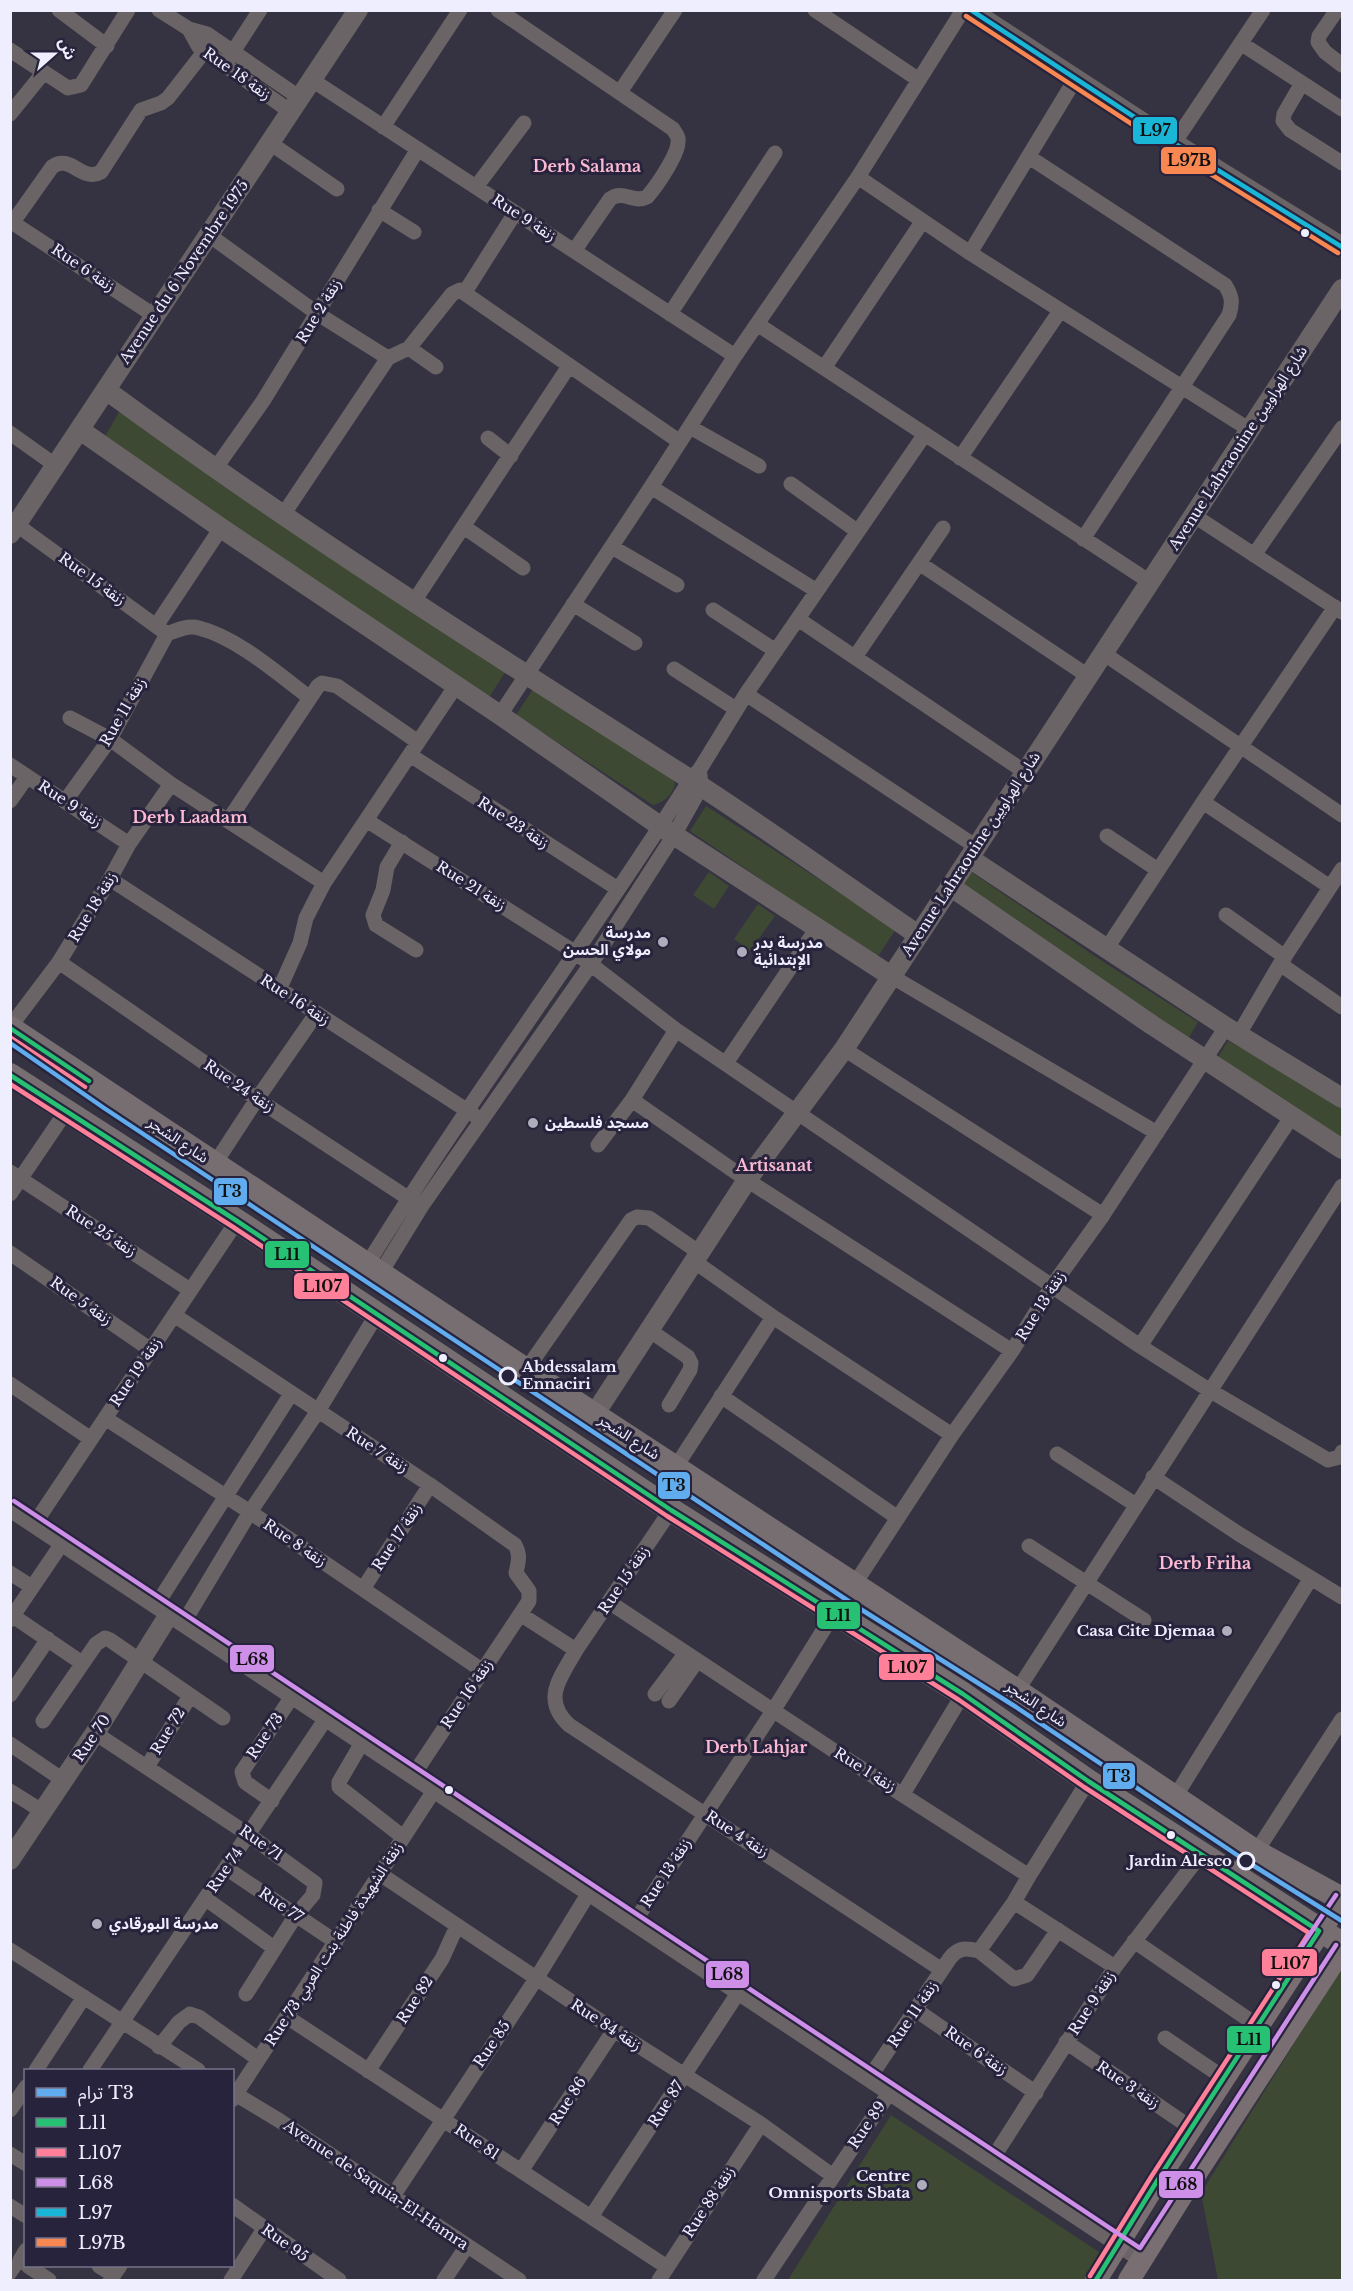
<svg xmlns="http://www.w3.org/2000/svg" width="1353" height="2291" font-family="'Libre Baskerville','Noto Sans Arabic',serif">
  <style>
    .green { fill: #3e4933 }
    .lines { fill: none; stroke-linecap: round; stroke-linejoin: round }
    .pedestrian { stroke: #6b6466; stroke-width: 12 }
    .minor { stroke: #6b6466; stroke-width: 15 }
    .tertiary { stroke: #6b6466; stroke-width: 20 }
    .secondary { stroke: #796f72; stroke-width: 22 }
    .primary { stroke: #766e71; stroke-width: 24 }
    .bus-1-casing { stroke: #27233c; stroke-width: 9 }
    .bus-2-casing { stroke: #27233c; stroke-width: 9 }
    .bus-3-casing { stroke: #27233c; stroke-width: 9 }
    .bus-4-casing { stroke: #27233c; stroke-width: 9 }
    .bus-5-casing { stroke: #27233c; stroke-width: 9 }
    .bus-1 { stroke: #26c172; stroke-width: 4.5 }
    .bus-2 { stroke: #ff8098; stroke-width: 4.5 }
    .bus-3 { stroke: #ce8fe9; stroke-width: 4.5 }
    .bus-4 { stroke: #1ab6d8; stroke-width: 4.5 }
    .bus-5 { stroke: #f88751; stroke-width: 4.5 }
    .tram-1-casing { stroke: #27233c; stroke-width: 9 }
    .tram-1 { stroke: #60acee; stroke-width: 4.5 }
    .bus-dot { fill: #efeeff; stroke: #27233c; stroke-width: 2 }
    .poi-dot { fill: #aeadbc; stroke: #27233c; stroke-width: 2 }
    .stop-dot { fill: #27233c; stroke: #efeeff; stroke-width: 3 }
    .labels { text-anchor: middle; stroke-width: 6; stroke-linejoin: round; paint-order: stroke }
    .street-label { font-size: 15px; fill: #efeeff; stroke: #27233c }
    .poi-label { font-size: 15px; font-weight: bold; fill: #efeeff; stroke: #27233c; text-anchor: end }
    .stop-label { font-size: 15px; font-weight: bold; fill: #efeeff; stroke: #27233c; text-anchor: start }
    .neighbourhood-label { font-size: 16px; font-weight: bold; fill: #fbbad2; stroke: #27233c }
    .line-badge { stroke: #27233c; stroke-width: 2 }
    .pale-badge-label { font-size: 16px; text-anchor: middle; font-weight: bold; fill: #111 }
  </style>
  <rect width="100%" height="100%" fill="#353341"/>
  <path class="green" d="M119,412L213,472L506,671L486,702L103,440Z
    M535,686L671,776L675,784C672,795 665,802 653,805L516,715Z
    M706,806L896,929L877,958L690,831Z
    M968,870L1102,961L1198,1022L1188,1039L958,885Z
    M709,872L729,886L714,909L693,895Z
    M758,904L775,916L750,951L734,939Z
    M1228,1041L1342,1102V1147L1218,1057Z
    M1342,1967V2280H1218L1201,2193Z
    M891,2115L1102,2254L1087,2280H788Z"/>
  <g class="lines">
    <path class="pedestrian" d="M10,2275L20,2260"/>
    <path class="minor" d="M59,10L107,46
      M159,10L189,29L207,34L300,98
      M498,10L673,129C676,134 679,137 678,142C678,155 656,187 647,197C634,204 623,189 610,199L574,251
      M815,10L919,80
      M1337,10L1319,36L1318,42L1325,52L1342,65
      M189,29L199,47L291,112
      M1242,44L1342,109
      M10,50L68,88L81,85L128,10
      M229,58L260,10
      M312,80L735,356
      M1302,83L1284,114L1283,121L1290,130L1342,163
      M620,92L675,10
      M10,114L44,72
      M383,127L460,10
      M270,143L337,189
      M1174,143L1263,10
      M1029,157L1225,285C1232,296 1233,302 1229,315L1083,539
      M858,177L970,253L1250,430
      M476,187L524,123
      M379,210L414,232
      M10,221L155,316
      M13,222L52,167C70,153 82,183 101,172L141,110L161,103L168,98L214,39
      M209,235L318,314L388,358
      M970,253L1076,78
      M465,292L515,213
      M670,314L775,153
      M757,324L1150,582
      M409,348L436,367
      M824,368L922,222
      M690,427L759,466
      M10,433L55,465
      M488,438L511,456
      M960,458L1060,311
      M215,469L263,401L418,149
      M791,484L857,531
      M651,487L817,591
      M283,515L388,358L409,348L452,294L460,290L680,442
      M1193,515L1342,612
      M17,525L167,634
      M464,527L523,568
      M612,547L677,585
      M1254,555L1342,428
      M919,563L1088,676
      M413,603L569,366
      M573,604L635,643
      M713,610L776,651
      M798,619L1025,772
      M156,626L221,528
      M1103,653L1342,815
      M855,657L943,528
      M674,669L736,709
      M746,694L975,846
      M500,715L651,487L735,356L858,177L963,10
      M70,718L110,739L171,784L324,883
      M410,755L618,889
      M10,765L129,844
      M66,800L110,739L167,634C177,630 188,625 199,628C238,638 278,674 310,698
      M10,801L27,777
      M1203,802L1330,887
      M366,820L576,953L676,1030L1140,1346L1209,1390L1328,1460L1340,1457L1342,1452
      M228,821L318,686L322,683L337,686L418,742
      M1107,836L1158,870
      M402,842L387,867L383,890L373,915L376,925L416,950
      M110,879L474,1115
      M1226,915L1285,957
      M1107,948L1203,802L1335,607
      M59,962L257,1099L417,1204
      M1280,964L1342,1007
      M891,976L1157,1133
      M279,990L300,943L306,918L324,883L455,687
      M10,1027L59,962L110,879L129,844L171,784
      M1239,1034L1280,964L1342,869
      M844,1049L1103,1215
      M726,1063L817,928
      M632,1100L747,1180L1012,1351
      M598,1145L632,1100L676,1030
      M214,1165L257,1099L316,1014
      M10,1172L190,1290
      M10,1194L67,1110
      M10,1253L151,1350
      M695,1262L773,1317L952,1435
      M367,1265C469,1099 586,944 690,780L700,769L746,694L925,434
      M380,1274L421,1207L591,964L674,835L701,787L700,775
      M174,1315L430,1485L515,1545C521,1556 518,1562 516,1573L529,1591V1601L414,1774
      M649,1330L688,1357L691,1363L690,1370L669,1405
      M1140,1346L1292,1116
      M526,1370L631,1220L637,1217L649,1218L700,1253
      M10,1384L91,1439
      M721,1396L898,1518
      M105,1418L250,1512L483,1671
      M1057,1454L1136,1505
      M675,1468L773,1317
      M1153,1477L1239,1534L1342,1597
      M671,1510L576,1650C561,1677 541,1699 569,1725L942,1970
      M35,1523L237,1221
      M1029,1546L1144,1620
      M10,1573L32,1587
      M854,1585L952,1435L1012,1351L1052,1286L1103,1215L1226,1027
      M363,1589L430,1485
      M609,1602L842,1756L1029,1876L1088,1781
      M157,1604L291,1394
      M520,1614L576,1650
      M13,1616L82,1663
      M10,1620L63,1542
      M184,1622L250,1512L318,1411L377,1314
      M1017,1691L1342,1186
      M655,1694L685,1654
      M10,1695L48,1639
      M669,1701L697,1661
      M43,1721L96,1644L105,1638L110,1640L223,1718
      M95,1733L249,1835L315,1883L313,1895L296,1915L246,1994
      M363,1741L339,1782V1787L403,1837
      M10,1744L63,1780
      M147,1767L190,1696
      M10,1791L42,1811
      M903,1794L963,1694
      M1175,1797L1311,1578
      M272,1801L245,1782L242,1772L293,1695
      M1256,1852L1342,1719
      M226,1868L336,1942
      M380,1874L614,2030L761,2124L833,2176
      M206,1899L274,1948
      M1014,1902L1115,1967
      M635,1921L773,1711L834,1613
      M1134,1941L1258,2026
      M10,1950L198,2070
      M979,1951L1014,1979L1027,1975L1058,1930
      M916,2010L1036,2093
      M287,2017L667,2267
      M1165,2038L1224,2078
      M1066,2042L1191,2128
      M159,2047L179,2022L190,2014L199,2017L258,2059
      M36,2070L84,1997
      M90,2070L327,1717
      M368,2071L442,1959L457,1926
      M870,2077L950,1958C959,1947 966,1948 979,1951L1014,1902L1029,1876
      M232,2092L280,2121L519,2280
      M232,2100L435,1789
      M10,2110L26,2087
      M10,2154L26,2164
      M993,2158L1115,1967L1201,1854
      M521,2171L614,2030
      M393,2196L536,1979L590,1891
      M232,2205L339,2280
      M10,2206L26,2216
      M591,2217L740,1990
      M26,2250L20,2260L26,2264
      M28,2266L49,2280
      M99,2266L114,2275
      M110,2280L120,2266
      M231,2280L264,2229
      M444,2280L467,2246
      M659,2280L761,2124
      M764,2280L891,2090"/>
    <path class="tertiary" d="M970,10L1174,143L1342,247
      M106,390C298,531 498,657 699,785C773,833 845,885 918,935
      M80,430L221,528L500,715L660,826L891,976
      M10,534L358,10
      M969,858L1226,1027L1342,1098
      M950,886L1152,1025L1342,1149
      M594,1415L747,1180L844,1049L1342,289
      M10,1507L1142,2258
      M10,1860L95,1733L170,1613"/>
    <path class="secondary" d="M1096,2280L1157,2181L1342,1898
      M1129,2280L1184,2192L1342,1949"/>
    <path class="primary" d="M10,1028L526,1370L1017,1691L1256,1852L1342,1899
      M10,1075L237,1221L671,1510L963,1694L1088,1781L1342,1944"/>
    <defs>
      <path id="bus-1" d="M10,1028L89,1081
        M10,1075L237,1221L671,1510L963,1694L1088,1781L1319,1931L1157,2181L1096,2280"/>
      <path id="bus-2" d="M10,1037L85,1087
        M10,1084L233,1227L667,1516L959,1700L1084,1787L1309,1933L1151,2177L1090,2276"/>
      <path id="bus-3" d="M14,1501L1140,2248L1336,1945
        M1286,1970L1336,1895"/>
      <path id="bus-4" d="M971,10L1174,143L1342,247"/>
      <path id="bus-5" d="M966,16L1170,149L1338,253"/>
    </defs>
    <use href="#bus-1" class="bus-1-casing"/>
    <use href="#bus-2" class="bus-2-casing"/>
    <use href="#bus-3" class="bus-3-casing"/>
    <use href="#bus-4" class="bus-4-casing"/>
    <use href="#bus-5" class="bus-5-casing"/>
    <use href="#bus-1" class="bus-1"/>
    <use href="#bus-2" class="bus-2"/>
    <use href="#bus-3" class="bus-3"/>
    <use href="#bus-4" class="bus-4"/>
    <use href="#bus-5" class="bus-5"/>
    <defs>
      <path id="tram-1" d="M10,1043L104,1108L862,1610L1016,1707L1246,1861L1342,1921"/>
    </defs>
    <use href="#tram-1" class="tram-1-casing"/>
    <use href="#tram-1" class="tram-1"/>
  </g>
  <g class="bus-dot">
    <circle cx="1305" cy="233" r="5"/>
    <circle cx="443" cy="1358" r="5"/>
    <circle cx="449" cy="1790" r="5"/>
    <circle cx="1171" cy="1835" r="5"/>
    <circle cx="1276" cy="1985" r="5"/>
  </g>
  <g class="poi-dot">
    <circle cx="663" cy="942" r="6"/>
    <circle cx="742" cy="952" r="6"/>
    <circle cx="533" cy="1123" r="6"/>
    <circle cx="1227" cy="1631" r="6"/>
    <circle cx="97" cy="1924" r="6"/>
    <circle cx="922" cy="2185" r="6"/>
  </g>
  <g class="stop-dot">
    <circle cx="508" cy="1376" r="8"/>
    <circle cx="1246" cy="1861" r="8"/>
  </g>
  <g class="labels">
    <g class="street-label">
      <text transform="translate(237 74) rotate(35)" y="5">Rue 18 زنقة</text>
      <text transform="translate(524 218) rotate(33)" y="5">Rue 9 زنقة</text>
      <text transform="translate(83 268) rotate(34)" y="5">Rue 6 زنقة</text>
      <text transform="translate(184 272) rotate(-56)" y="5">Avenue du 6 Novembre 1975</text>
      <text transform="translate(319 311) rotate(-59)" y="5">Rue 2 زنقة</text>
      <text transform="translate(1238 448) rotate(-57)" y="5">Avenue Lahraouine شارع الهراويين</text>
      <text transform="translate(92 579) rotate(36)" y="5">Rue 15 زنقة</text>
      <text transform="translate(123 712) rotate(-60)" y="5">Rue 11 زنقة</text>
      <text transform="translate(70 804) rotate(33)" y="5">Rue 9 زنقة</text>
      <text transform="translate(513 823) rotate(33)" y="5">Rue 23 زنقة</text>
      <text transform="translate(971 854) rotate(-57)" y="5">Avenue Lahraouine شارع الهراويين</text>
      <text transform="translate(471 886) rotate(32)" y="5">Rue 21 زنقة</text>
      <text transform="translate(93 907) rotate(-59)" y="5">Rue 18 زنقة</text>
      <text transform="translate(295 1000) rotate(33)" y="5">Rue 16 زنقة</text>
      <text transform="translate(239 1086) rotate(34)" y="5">Rue 24 زنقة</text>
      <text transform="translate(178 1140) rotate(34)" y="5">شارع الشجر</text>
      <text transform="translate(101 1231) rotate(33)" y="5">Rue 25 زنقة</text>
      <text transform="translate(81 1301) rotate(35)" y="5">Rue 5 زنقة</text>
      <text transform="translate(1041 1306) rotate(-58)" y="5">Rue 13 زنقة</text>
      <text transform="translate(136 1372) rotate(-56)" y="5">Rue 19 زنقة</text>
      <text transform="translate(629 1437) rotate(33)" y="5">شارع الشجر</text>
      <text transform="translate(377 1450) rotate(33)" y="5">Rue 7 زنقة</text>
      <text transform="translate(397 1537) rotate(-57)" y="5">Rue 17 زنقة</text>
      <text transform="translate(295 1543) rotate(34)" y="5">Rue 8 زنقة</text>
      <text transform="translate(624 1580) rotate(-56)" y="5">Rue 15 زنقة</text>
      <text transform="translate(467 1694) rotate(-56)" y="5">Rue 16 زنقة</text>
      <text transform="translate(1036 1704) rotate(34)" y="5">شارع الشجر</text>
      <text transform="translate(168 1731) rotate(-59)" y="5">Rue 72</text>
      <text transform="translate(265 1736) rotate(-56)" y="5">Rue 73</text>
      <text transform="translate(92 1738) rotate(-56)" y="5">Rue 70</text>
      <text transform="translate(865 1770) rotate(32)" y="5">Rue 1 زنقة</text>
      <text transform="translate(737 1834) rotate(33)" y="5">Rue 4 زنقة</text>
      <text transform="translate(261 1843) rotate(35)" y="5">Rue 71</text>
      <text transform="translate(225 1870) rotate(-56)" y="5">Rue 74</text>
      <text transform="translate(666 1873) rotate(-57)" y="5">Rue 13 زنقة</text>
      <text transform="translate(281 1905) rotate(34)" y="5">Rue 77</text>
      <text transform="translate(334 1944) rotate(-57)" y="5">Rue 73 زنقة الشهيدة فاطنة بنت العربي</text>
      <text transform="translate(415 2000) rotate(-57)" y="5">Rue 82</text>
      <text transform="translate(1092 2003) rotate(-57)" y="5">Rue 9 زنقة</text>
      <text transform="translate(913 2014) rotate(-56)" y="5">Rue 11 زنقة</text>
      <text transform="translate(606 2025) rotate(33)" y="5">Rue 84 زنقة</text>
      <text transform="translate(492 2044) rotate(-56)" y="5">Rue 85</text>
      <text transform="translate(976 2051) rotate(35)" y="5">Rue 6 زنقة</text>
      <text transform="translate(1128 2085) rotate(34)" y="5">Rue 3 زنقة</text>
      <text transform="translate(568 2101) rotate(-57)" y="5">Rue 86</text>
      <text transform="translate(666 2104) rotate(-57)" y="5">Rue 87</text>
      <text transform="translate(867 2125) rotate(-56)" y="5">Rue 89</text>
      <text transform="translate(477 2142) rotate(34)" y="5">Rue 81</text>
      <text transform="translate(376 2185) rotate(34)" y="5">Avenue de Saquia-El-Hamra</text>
      <text transform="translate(709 2202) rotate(-57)" y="5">Rue 88 زنقة</text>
      <text transform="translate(285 2243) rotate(35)" y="5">Rue 95</text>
    </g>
    <g class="poi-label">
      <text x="651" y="938">مدرسة<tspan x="651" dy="17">مولاي الحسن</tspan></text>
      <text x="754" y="948" text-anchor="start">مدرسة بدر<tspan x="754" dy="17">الإبتدائية</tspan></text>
      <text x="545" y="1128" text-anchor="start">مسجد فلسطين</text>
      <text x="1215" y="1636">Casa Cite Djemaa</text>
      <text x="109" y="1929" text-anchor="start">مدرسة البورقادي</text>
      <text x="910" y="2181">Centre<tspan x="910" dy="17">Omnisports Sbata</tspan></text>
    </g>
    <g class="stop-label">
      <text x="522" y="1372">Abdessalam<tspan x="522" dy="17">Ennaciri</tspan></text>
      <text x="1232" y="1866" text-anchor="end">Jardin Alesco</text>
    </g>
    <g class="neighbourhood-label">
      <text x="587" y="172">Derb Salama</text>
      <text x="190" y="823">Derb Laadam</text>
      <text x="774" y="1171">Artisanat</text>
      <text x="1205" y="1569">Derb Friha</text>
      <text x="756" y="1753">Derb Lahjar</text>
    </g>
  </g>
  <g class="line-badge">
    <rect x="1132" y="116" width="46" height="29" rx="6" fill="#1ab6d8"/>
    <rect x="1160" y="146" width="57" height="29" rx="6" fill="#f88751"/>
    <rect x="213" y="1177" width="35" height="29" rx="6" fill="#60acee"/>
    <rect x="264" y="1240" width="46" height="29" rx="6" fill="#26c172"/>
    <rect x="293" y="1272" width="57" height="28" rx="6" fill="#ff8098"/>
    <rect x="657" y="1471" width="34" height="29" rx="6" fill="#60acee"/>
    <rect x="816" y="1601" width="45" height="29" rx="6" fill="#26c172"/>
    <rect x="229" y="1644" width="46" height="29" rx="6" fill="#ce8fe9"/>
    <rect x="878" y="1653" width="57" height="28" rx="6" fill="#ff8098"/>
    <rect x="1102" y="1762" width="34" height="28" rx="6" fill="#60acee"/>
    <rect x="1261" y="1948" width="57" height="29" rx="6" fill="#ff8098"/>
    <rect x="705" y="1960" width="45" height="29" rx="6" fill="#ce8fe9"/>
    <rect x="1226" y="2025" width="45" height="29" rx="6" fill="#26c172"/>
    <rect x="1158" y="2170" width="46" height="29" rx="6" fill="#ce8fe9"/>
  </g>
  <g class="pale-badge-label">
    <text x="1155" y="136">L97</text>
    <text x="1189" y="166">L97B</text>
    <text x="230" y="1197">T3</text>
    <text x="287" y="1260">L11</text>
    <text x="322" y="1292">L107</text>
    <text x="674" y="1491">T3</text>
    <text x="838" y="1621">L11</text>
    <text x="252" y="1665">L68</text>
    <text x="907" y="1673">L107</text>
    <text x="1119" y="1782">T3</text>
    <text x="1290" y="1969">L107</text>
    <text x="727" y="1980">L68</text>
    <text x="1249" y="2045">L11</text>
    <text x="1181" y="2190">L68</text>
  </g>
  <rect width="1353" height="2291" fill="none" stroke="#efeeff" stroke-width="24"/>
  <rect x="24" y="2069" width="210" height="198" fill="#27233c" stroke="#77748a" stroke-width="1.5"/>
  <rect x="36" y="2088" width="30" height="9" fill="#60acee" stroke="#77748a" stroke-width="1.5"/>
  <text x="78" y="2099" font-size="18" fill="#efeeff">ترام T3</text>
  <rect x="36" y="2118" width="30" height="9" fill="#26c172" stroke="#77748a" stroke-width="1.5"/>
  <text x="78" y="2129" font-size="18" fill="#efeeff">L11</text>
  <rect x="36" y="2148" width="30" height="9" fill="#ff8098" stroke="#77748a" stroke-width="1.5"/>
  <text x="78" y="2159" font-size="18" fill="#efeeff">L107</text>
  <rect x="36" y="2178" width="30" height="9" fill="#ce8fe9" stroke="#77748a" stroke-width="1.5"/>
  <text x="78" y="2189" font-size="18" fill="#efeeff">L68</text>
  <rect x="36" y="2208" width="30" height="9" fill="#1ab6d8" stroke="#77748a" stroke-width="1.5"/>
  <text x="78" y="2219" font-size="18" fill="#efeeff">L97</text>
  <rect x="36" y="2238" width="30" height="9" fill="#f88751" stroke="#77748a" stroke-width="1.5"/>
  <text x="78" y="2249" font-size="18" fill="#efeeff">L97B</text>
  <g transform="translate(54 54) rotate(69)" stroke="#27233c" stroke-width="4.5" paint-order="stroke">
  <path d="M0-4.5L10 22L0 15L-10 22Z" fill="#efeeff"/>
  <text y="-9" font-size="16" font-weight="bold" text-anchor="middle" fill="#efeeff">ش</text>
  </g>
</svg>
